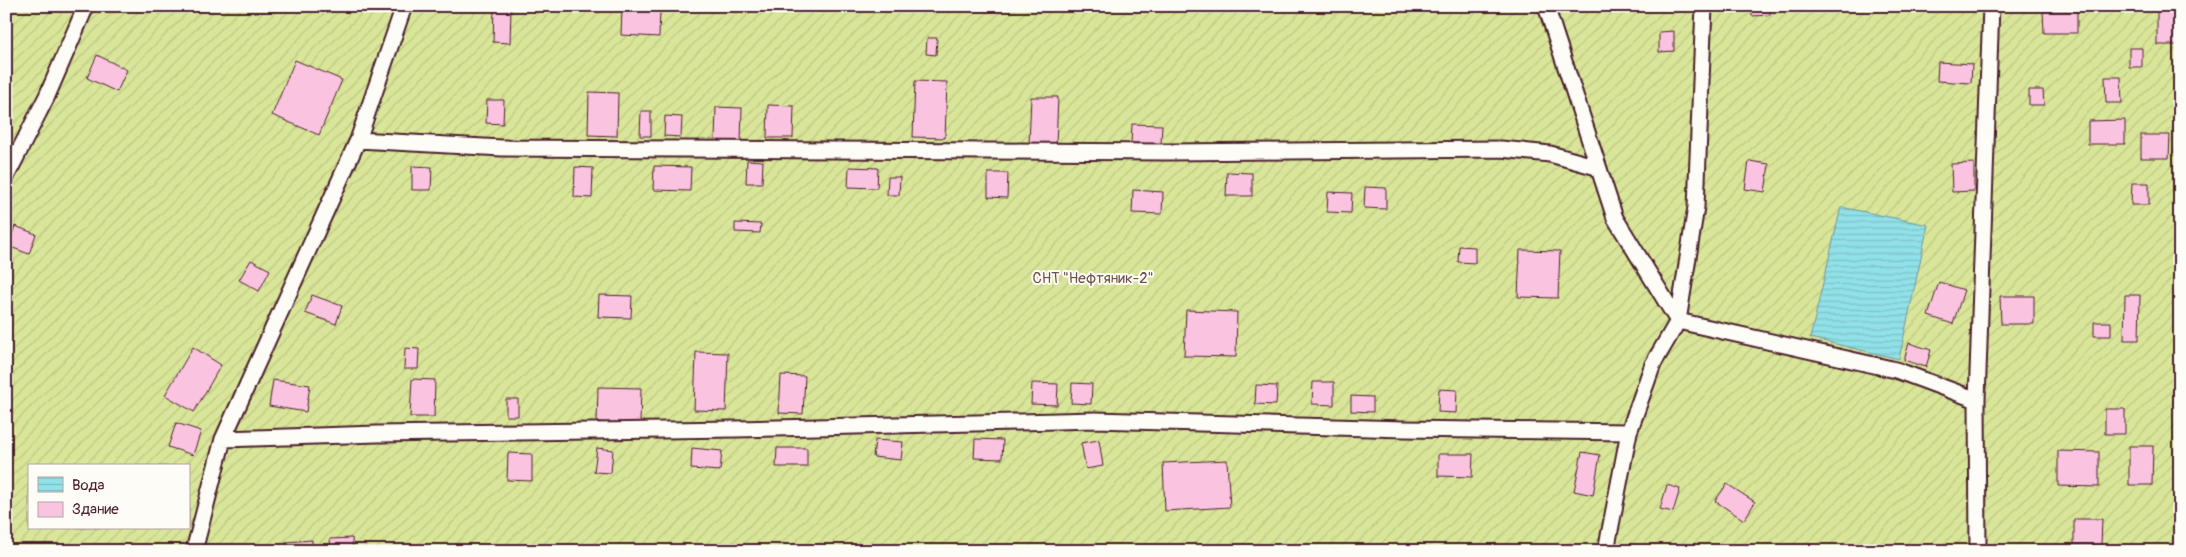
<svg xmlns="http://www.w3.org/2000/svg" width="2186" height="557" font-family="Pangolin,sans-serif">
  <style>
    .garden { fill: url(#garden-furrows); stroke: #928262; fill-rule: evenodd }
    .water { fill: url(#water-rules); stroke: #74939c }
    .building { fill: #fac4e0; stroke: #4a1f2b }
    .lines { fill: none; stroke-linecap: round; stroke-linejoin: round }
    .lane-casing { stroke: #4a1f2b; stroke-width: 19 }
    .lane { stroke: #fdfcf7; stroke-width: 15 }
    .labels { text-anchor: middle; stroke-width: 4; stroke-linejoin: round; paint-order: stroke }
    .park-label { font-size: 15px; fill: #6e5146; stroke: #fdfcf7 }
  </style>
  <defs>
    <pattern id="garden-furrows" width="10" height="10" patternUnits="userSpaceOnUse" patternTransform="scale(1.25)"><rect width="10" height="10" fill="#d9e699"/><path d="M-1 1l2-2M0 10L10 0M9 11l2-2" fill="none" stroke="#bcc584"/></pattern>
    <pattern id="water-rules" width="6" height="5" patternUnits="userSpaceOnUse" patternTransform="scale(1.25)"><rect width="6" height="5" fill="#90e1e8"/><path d="M0 2.5h6" fill="none" stroke="#7ec1c7"/></pattern>
  </defs>
  <rect width="100%" height="100%" fill="#fdfcf7"/>
  <filter id="ink" filterUnits="userSpaceOnUse"><feTurbulence type="fractalNoise" baseFrequency=".02" numOctaves="2"/><feDisplacementMap in="SourceGraphic" scale="10" xChannelSelector="R" yChannelSelector="G"/><feConvolveMatrix kernelMatrix="1 2 1 2 8 2 1 2 1" color-interpolation-filters="sRGB"/></filter>
  <g filter="url(#ink)">
    <path class="garden" d="M6,6H2180V551H6ZM29,466H189V528H29Z"/>
    <path class="water" d="M1841,207L1928,225L1899,359L1810,338Z"/>
    <path class="building" d="M361,6H373L371,10Z
      M1075,6H1090V9L1075,8Z
      M1751,6H1770V15L1752,16Z
      M2157,6H2180V45H2157Z
      M494,7L511,8L510,43L493,42Z
      M622,9L660,10L659,37L621,35Z
      M2043,11H2077V33H2044Z
      M1674,31V51L1659,52V32Z
      M927,38H937L936,55L926,54Z
      M2129,48H2142V67H2129Z
      M97,55L127,70L117,92L87,78Z
      M295,60L342,80L319,135L272,115Z
      M1938,62L1972,64L1971,83L1937,81Z
      M2105,77H2121L2122,103H2106Z
      M915,81L947,82L945,138L913,137Z
      M2029,90H2043L2044,105H2029Z
      M589,92L618,93L617,136L588,135Z
      M1031,97H1058L1056,145L1029,144Z
      M487,100H504L503,124L486,123Z
      M768,105L794,106L793,138H767Z
      M716,107L742,108L741,141H715Z
      M641,111H651V136H640Z
      M665,116L682,117L681,137L664,136Z
      M2125,120V144H2088V121Z
      M1132,124L1162,125L1161,144L1131,143Z
      M2141,135H2170L2169,158H2141Z
      M747,160L763,161L762,183H746Z
      M1749,161L1769,164L1765,192L1745,189Z
      M1974,163V191L1952,192L1951,164Z
      M412,166L432,167L431,190H412Z
      M654,166L691,167L690,191L653,190Z
      M575,167L593,168L592,198L574,197Z
      M849,167L878,168L877,188L848,187Z
      M1227,172L1252,173V196H1226Z
      M988,173H1008L1007,198L988,197Z
      M888,177H900L899,195H887Z
      M2132,183H2149V205H2131Z
      M1365,187L1386,188V209L1364,208Z
      M1133,190L1163,192L1162,214L1132,213Z
      M1328,192L1352,193L1351,213L1327,212Z
      M735,223L761,224L760,233L735,232Z
      M15,226L36,234L29,254L8,246Z
      M1459,246L1475,247V263L1458,262Z
      M1520,250L1560,251L1558,298L1518,297Z
      M251,260L270,270L259,291L239,280Z
      M1939,282L1964,290L1953,324L1928,316Z
      M312,295L342,306L336,324L305,313Z
      M599,295L632,296L631,318L598,317Z
      M2125,295H2140L2139,340H2124Z
      M2000,296H2034V324H2001Z
      M1186,310L1237,312L1236,357L1184,356Z
      M2094,322H2111V336H2094Z
      M1909,343L1931,350L1926,367L1904,360Z
      M193,347L221,365L194,412L165,395Z
      M405,348L419,349L418,369H404Z
      M696,352L728,353L726,411L694,410Z
      M781,375L805,376L803,414L779,413Z
      M412,379L435,380L434,417H410Z
      M273,380L310,385L306,412L269,406Z
      M1313,382H1334V405L1312,404Z
      M1032,383L1058,384L1057,405L1031,404Z
      M1072,383L1092,384L1091,404L1071,403Z
      M1256,385L1277,386L1276,405L1255,404Z
      M598,387L641,388L640,424L597,422Z
      M1439,389L1457,390L1456,413L1438,412Z
      M1351,396L1373,397V412L1351,411Z
      M506,399H518V416H506Z
      M2105,409H2125V434H2105Z
      M176,423L201,431L193,455L168,447Z
      M975,439L1003,440L1002,459L974,458Z
      M875,440L903,442L901,460L873,457Z
      M1099,440L1103,466L1086,469L1081,443Z
      M2129,446H2153L2152,485H2129Z
      M597,448L613,450L611,473L594,472Z
      M692,448L722,451L720,471L691,469Z
      M777,448H807V467H776Z
      M2058,451L2099,452V487L2058,486Z
      M1582,452L1600,455L1593,495L1574,491Z
      M508,453L532,454V481L507,480Z
      M1438,454H1473L1472,477L1438,476Z
      M1227,460L1230,507L1165,511L1163,463Z
      M1727,484L1755,502L1744,520L1715,501Z
      M1667,485L1680,489L1673,512L1660,509Z
      M2074,519H2102L2101,545H2074Z
      M352,538L353,551H331L330,539Z
      M312,540V551H287L286,542Z"/>
    <g class="lines">
      <defs>
        <path id="lane" d="M1546,6L1615,218L1678,321L1896,370L1977,400L1991,6
          M358,140L502,148L1167,152L1501,149L1550,154L1597,167
          M6,177L47,96L86,6
          M1977,400L1978,551
          M223,439L377,434L736,429L1095,420L1404,429L1629,432
          M194,551L223,439L358,140L404,6
          M1606,551L1629,432L1653,364L1678,321L1696,207L1704,6"/>
      </defs>
      <use href="#lane" class="lane-casing"/>
      <use href="#lane" class="lane"/>
    </g>
  </g>
  <g class="labels">
    <g class="park-label">
      <text x="1093" y="283">СНТ "Нефтяник-2"</text>
    </g>
  </g>
  <rect width="2186" height="557" fill="none" stroke="#fdfcf7" stroke-width="25"/>
  <rect x="12" y="12" width="2161" height="532" fill="none" stroke="#4a1f2b" stroke-width="2" filter="url(#ink)"/>
  <rect x="28" y="464" width="162" height="65" fill="#fdfcf7" stroke="#b5a4a5"/>
  <rect x="38" y="477" width="25" height="15" fill="url(#water-rules)" stroke="#b5a4a5"/>
  <text x="72" y="490" font-size="15" fill="#4a1f2b">Вода</text>
  <rect x="38" y="502" width="25" height="15" fill="#fac4e0" stroke="#b5a4a5"/>
  <text x="72" y="514" font-size="15" fill="#4a1f2b">Здание</text>
</svg>
